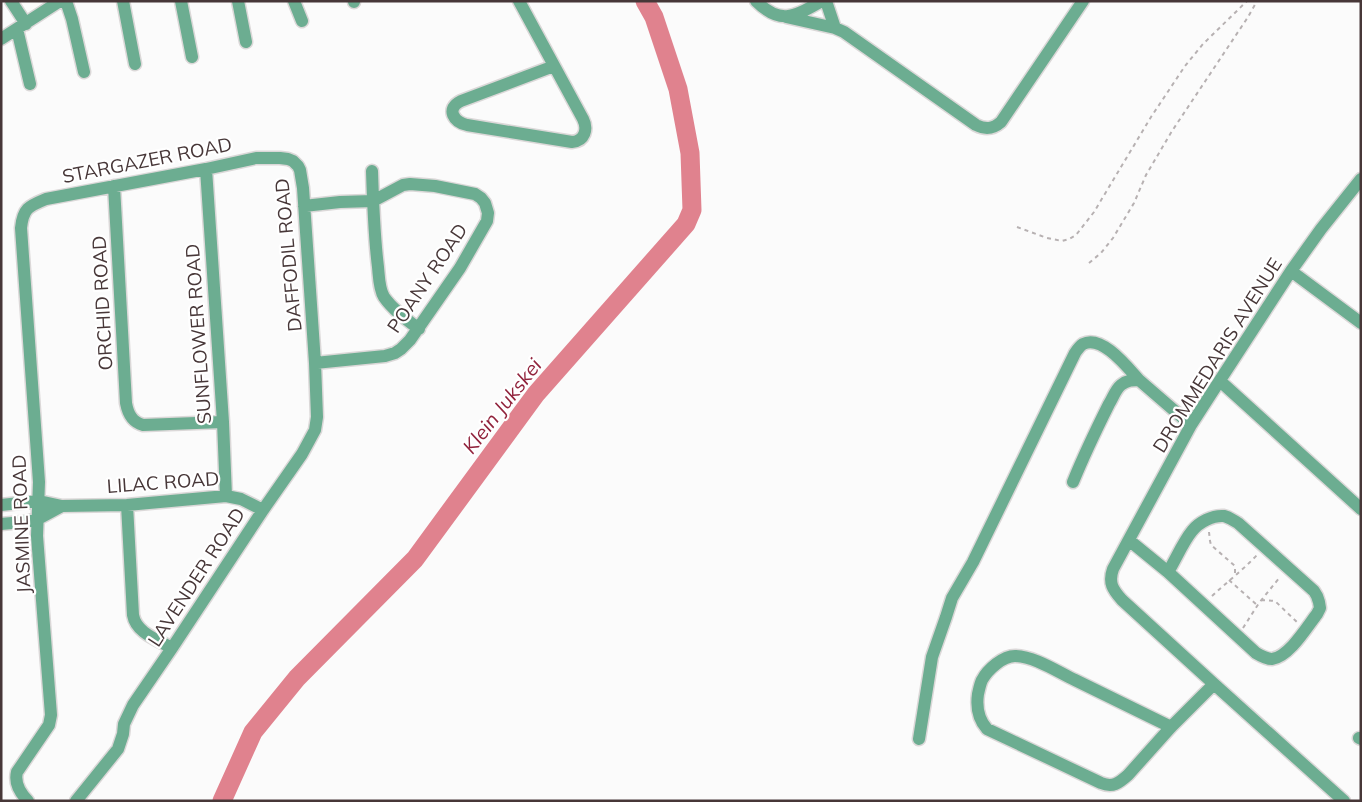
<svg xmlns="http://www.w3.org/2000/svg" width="1362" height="802" font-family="Mulish,sans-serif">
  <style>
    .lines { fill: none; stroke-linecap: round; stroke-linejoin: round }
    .river { stroke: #e0828e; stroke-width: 19 }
    .minor-casing { stroke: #dbd8d8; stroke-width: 15 }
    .path { stroke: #b7b1b2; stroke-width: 2; stroke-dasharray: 4 4; stroke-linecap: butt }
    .minor { stroke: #6cad91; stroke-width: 12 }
    .labels { text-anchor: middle; stroke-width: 4.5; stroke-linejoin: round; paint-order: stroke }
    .street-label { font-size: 19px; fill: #473738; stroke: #fff }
    .water-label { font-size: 20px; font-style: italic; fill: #91233c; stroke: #fff }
  </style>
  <rect width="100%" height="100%" fill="#fbfbfb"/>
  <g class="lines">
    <path class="river" d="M222,801L253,732L297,678L415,559L536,394L686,224L692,210L690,153L678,89L654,17L645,1"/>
    <g class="minor-casing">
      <path id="minor" d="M11,1L26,24
        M66,1L72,19L84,72
        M123,1L135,64
        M181,1L192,57
        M238,1L246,42
        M294,1L302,21
        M354,1V2
        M519,1L583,119C588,129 585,141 572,142L467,125C454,122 445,109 461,101L554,66
        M756,1C781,26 795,16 822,1
        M826,1L835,28
        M786,17L835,28L844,32L976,125C986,130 993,129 1001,122L1083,1
        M17,29L30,84
        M1,39L60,1
        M206,169L223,422L226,496
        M372,171C373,203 374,235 378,267C379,277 379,289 384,297C393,310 407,320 419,329
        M114,186L126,403C128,414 132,422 143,425L223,422
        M304,206L340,202L373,201L403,185L410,184L435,186L475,194L481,198L485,203L488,213L487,221L460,268L410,340L401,349L395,353L385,356L315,363
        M1291,271L1361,323
        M1220,381L1361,509
        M1073,482C1084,455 1096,430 1109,404C1113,398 1115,390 1121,385C1127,380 1133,380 1139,380L1191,425
        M1,505L39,501L62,506L127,505L226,496L241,499L263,510
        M127,505L133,615C136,633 158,640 172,648
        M1,524L23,522L38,519L62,506
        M1130,541L1168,572L1256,653C1261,656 1266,659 1272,659C1289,657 1307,627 1317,614L1320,608L1319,602L1317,596L1314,591L1238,523C1234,521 1229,517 1224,516C1213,515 1199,522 1192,531C1183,542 1176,559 1168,572
        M1171,727C1139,711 1107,696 1075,680C1058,672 1034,656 1015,656C1003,656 988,669 982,680C980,684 979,690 978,694C976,708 978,719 987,729L1101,783C1113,788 1119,783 1128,775L1171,727L1214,684
        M1359,738L1361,739
        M919,739L932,657L946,617L952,598L973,562L1075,353C1077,350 1080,346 1083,344C1102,334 1128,368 1139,380
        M28,801C20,793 14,784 17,772L49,725L51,715L37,536L39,482L21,228C23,208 29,206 46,199L206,169L256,158H280L288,159L293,161L298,166L300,170L303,188L315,363L317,417L315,430L302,454L263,510L172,648L133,705L124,724L123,734L118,749L76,801
        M1344,801L1214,684L1122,600C1113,590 1108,583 1113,569L1191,425L1211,394L1291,271L1321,229L1361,179"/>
    </g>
    <path class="path" d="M1017,227L1047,238L1062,241L1069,239L1076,235L1094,212L1151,117L1185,66L1203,44L1247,1
      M1089,263L1101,253L1113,238L1134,203L1146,175L1172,131L1248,17L1257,1
      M1209,532L1210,541L1211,545L1235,566V576
      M1229,580L1257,605
      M1212,596C1227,582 1243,570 1257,555
      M1261,600L1275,601L1298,623
      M1243,628L1259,603L1280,577"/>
    <use href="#minor" class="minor"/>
  </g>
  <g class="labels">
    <g class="street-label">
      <text transform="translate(147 160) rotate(-11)" y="7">STARGAZER ROAD</text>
      <text transform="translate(288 255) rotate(-95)" y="7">DAFFODIL ROAD</text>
      <text transform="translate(427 278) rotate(-56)" y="7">POANY ROAD</text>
      <text transform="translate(102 303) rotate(-93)" y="7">ORCHID ROAD</text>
      <text transform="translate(198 334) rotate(-94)" y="7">SUNFLOWER ROAD</text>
      <text transform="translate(1217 355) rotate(-58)" y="7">DROMMEDARIS AVENUE</text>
      <text transform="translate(163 482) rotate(-4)" y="7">LILAC ROAD</text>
      <text transform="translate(21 524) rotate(-92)" y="7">JASMINE ROAD</text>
      <text transform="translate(196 577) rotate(-57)" y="7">LAVENDER ROAD</text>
    </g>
    <g class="water-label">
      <text transform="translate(502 406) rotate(-52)" y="7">Klein Jukskei</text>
    </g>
  </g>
  <rect width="1362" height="802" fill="none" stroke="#473738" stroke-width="5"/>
</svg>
